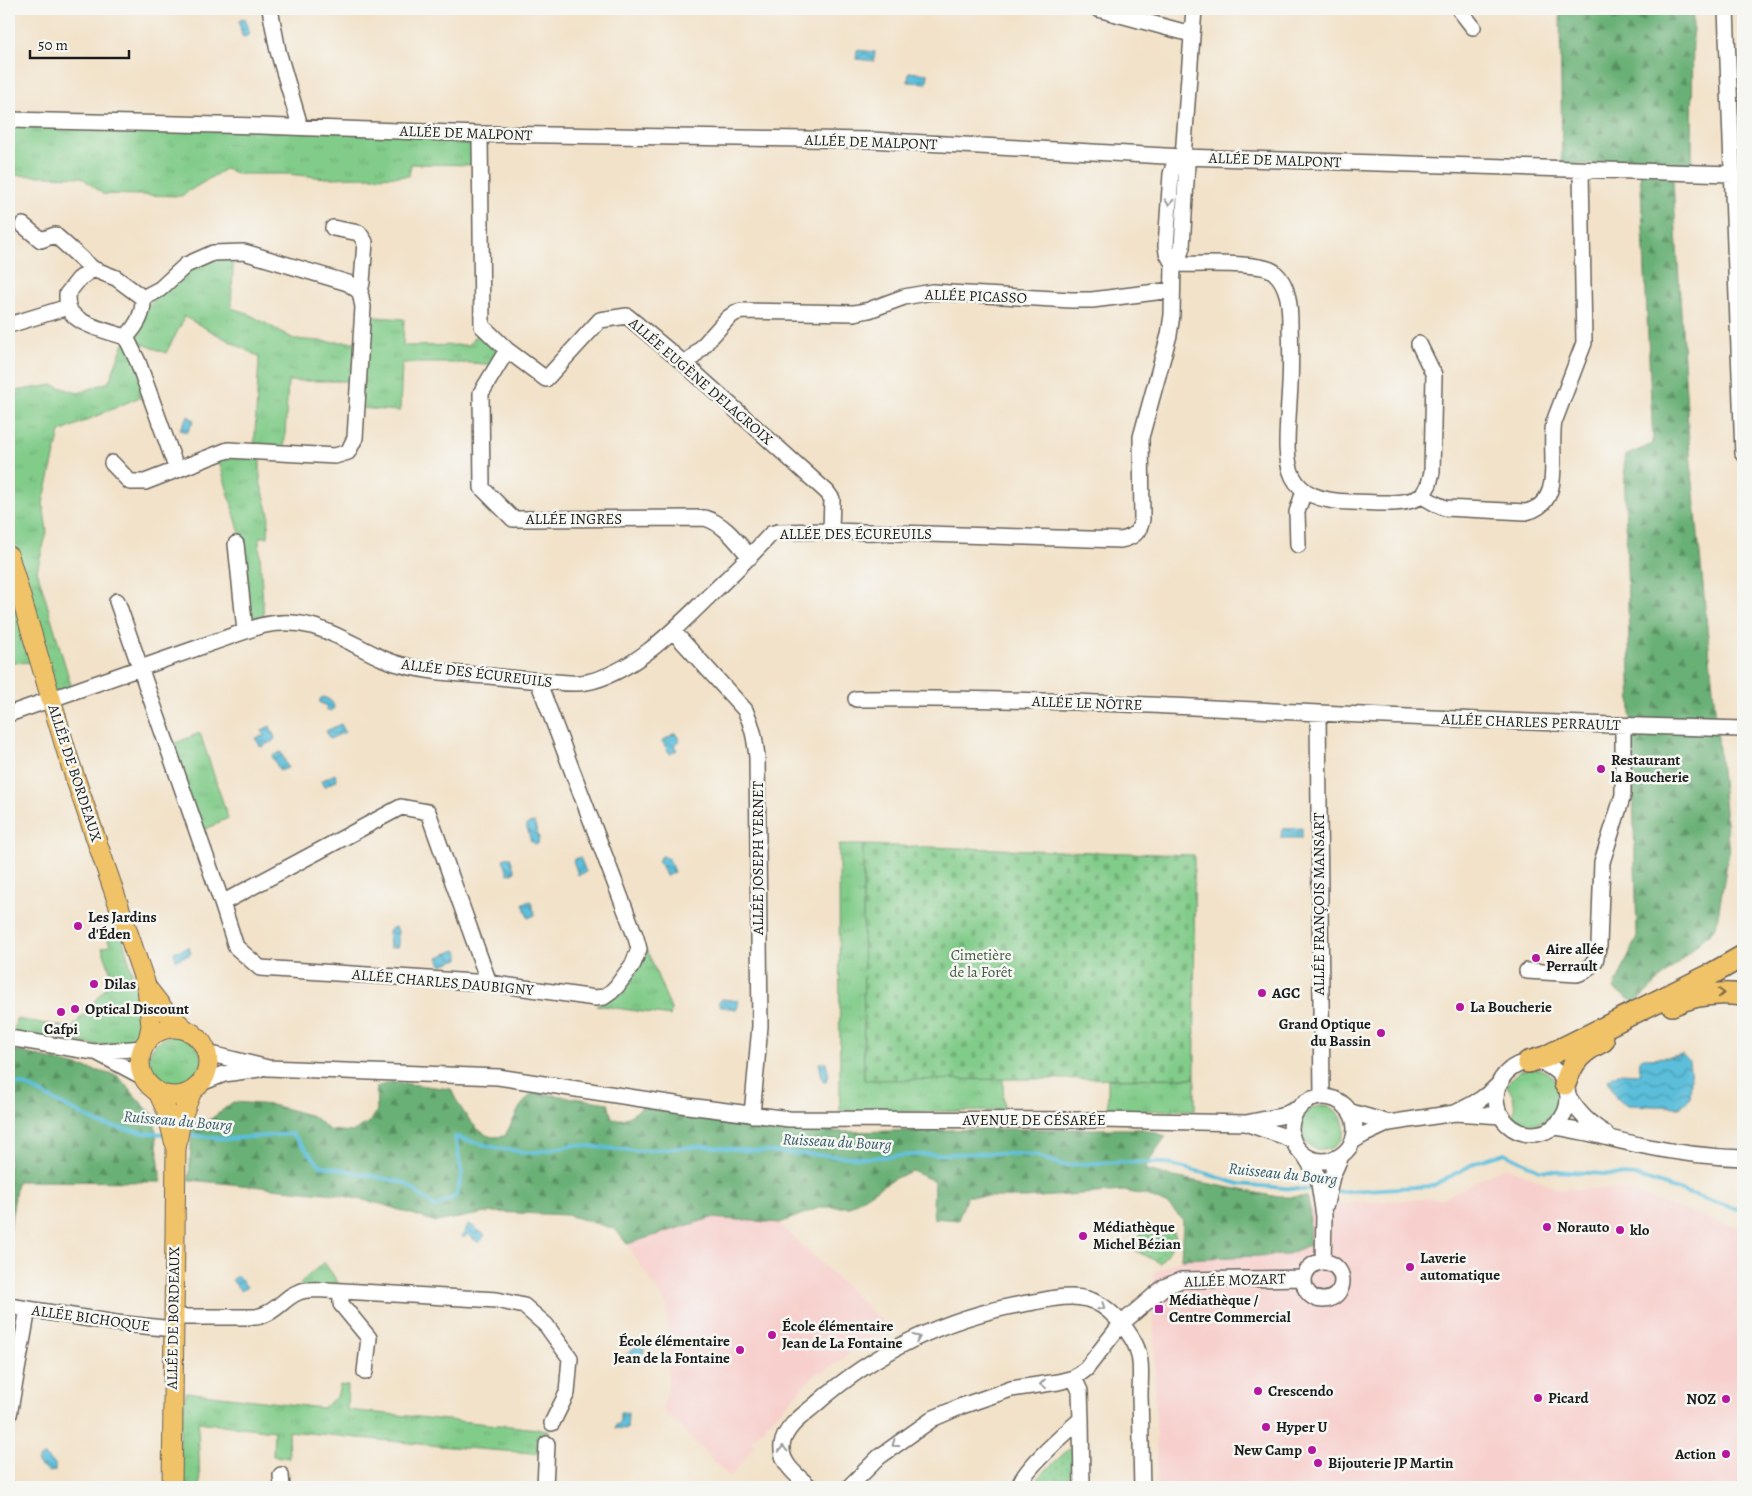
<svg xmlns="http://www.w3.org/2000/svg" width="1752" height="1496" font-family="Alegreya,serif">
  <style>
    .built { fill: #f7d0cd }
    .grass { fill: url(#grass-tufts); stroke: #4f7453 }
    .forest { fill: url(#forest-firs); stroke: #426649 }
    .cemetery { fill: url(#cemetery-stones); stroke: #4f7453 }
    .park { fill: url(#park-dots); stroke: #4f7453 }
    .water { fill: url(#water-waves); stroke: #3c6d7b }
    .lines { fill: none; stroke-linecap: round; stroke-linejoin: round }
    .stream { stroke: #5bbeda; stroke-width: 4 }
    .minor-casing { stroke: #676159; stroke-width: 18 }
    .major-casing { stroke: #676159; stroke-width: 21 }
    .highway-casing { stroke: #676159; stroke-width: 24 }
    .minor { stroke: #fff; stroke-width: 15 }
    .major { stroke: #f1c369; stroke-width: 19 }
    .highway { stroke: #f1c369; stroke-width: 21 }
    .oneway { stroke: #999 }
    .oneway2 { stroke: #867042 }
    .poi-dot { fill: #b5179e; stroke: #f6f6f2; stroke-width: 2 }
    .labels { text-anchor: middle; stroke-width: 5; stroke-linejoin: round; paint-order: stroke }
    .street-label { font-size: 15px; fill: #1c1c1c; stroke: #f6f6f2 }
    .poi-label { font-size: 15px; font-weight: bold; fill: #1c1c1c; stroke: #f6f6f2; text-anchor: start }
    .park-label { font-size: 15px; fill: #405a42; stroke: #f6f6f2 }
    .water-label { font-size: 16px; font-style: italic; fill: #355d68; stroke: #f6f6f2 }
  </style>
  <defs>
    <pattern id="grass-tufts" width="24" height="20" patternUnits="userSpaceOnUse" patternTransform="scale(1.25)"><rect width="24" height="20" fill="#82cc8a"/><path d="M3 7l-1-3M5 7V3M7 7l1-3M15 17l-1-3M17 17v-4M19 17l1-3" fill="none" stroke="#70af76"/></pattern>
    <pattern id="forest-firs" width="22" height="20" patternUnits="userSpaceOnUse" patternTransform="scale(1.25)"><rect width="22" height="20" fill="#69b076"/><path d="M5 1l3.5 6h-7zM16 11l3.5 6h-7z" fill="#568e60"/></pattern>
    <pattern id="cemetery-stones" width="16" height="16" patternUnits="userSpaceOnUse" patternTransform="scale(1.25)"><rect width="16" height="16" fill="#82cc8a"/><path d="M2 7V4a2 2 0 0 1 4 0v3zM10 15v-3a2 2 0 0 1 4 0v3z" fill="#70af76"/></pattern>
    <pattern id="park-dots" width="8" height="8" patternUnits="userSpaceOnUse" patternTransform="scale(1.25)"><rect width="8" height="8" fill="#82cc8a"/><path d="M2 2h.1M6 6h.1" fill="none" stroke="#70af76" stroke-width="1.8" stroke-linecap="round"/></pattern>
    <pattern id="water-waves" width="16" height="10" patternUnits="userSpaceOnUse" patternTransform="scale(1.25)"><rect width="16" height="10" fill="#5bbeda"/><path d="M0 5q4-4 8 0t8 0" fill="none" stroke="#4a9ab0"/></pattern>
  </defs>
  <rect width="100%" height="100%" fill="#f6f6f2"/>
  <filter id="ink" filterUnits="userSpaceOnUse"><feTurbulence type="fractalNoise" baseFrequency=".02" numOctaves="2"/><feDisplacementMap in="SourceGraphic" scale="10" xChannelSelector="R" yChannelSelector="G"/><feConvolveMatrix kernelMatrix="1 2 1 2 8 2 1 2 1" color-interpolation-filters="sRGB"/></filter>
  <filter id="wash" filterUnits="userSpaceOnUse"><feTurbulence type="fractalNoise" baseFrequency=".0096" numOctaves="4" result="noise"/><feDisplacementMap in="SourceGraphic" scale="20" xChannelSelector="R" yChannelSelector="G"/><feGaussianBlur stdDeviation="1.12" result="paint"/><feColorMatrix in="noise" values="0 0 0 0 0 0 0 0 0 0 0 0 0 0 0 0 0 1.4 0 .05"/><feComposite in="paint" operator="in"/></filter>
  <g filter="url(#wash)">
    <rect width="100%" height="100%" fill="#f2e2c9"/>
    <path class="built" d="M1505,1167L1561,1189H1621L1743,1230V1487H1157L1153,1273L1181,1259L1286,1255L1309,1245L1310,1209L1337,1204L1443,1198Z
      M758,1203L890,1329L865,1341L822,1374L819,1370L751,1441L755,1445L730,1477L662,1409L668,1387L667,1306L627,1244Z"/>
    <path class="grass" d="M9,120L480,134V165L411,164L409,176L327,178L287,174H239L225,169L181,196L103,194L81,177L9,175Z
      M234,252L231,308L245,312L294,339L332,342H361L363,316L404,319L403,346L469,345L482,326L507,350L498,365L472,363H402L400,411L357,408L358,381H288L284,453L260,452V481L269,514L268,537H259L264,621L249,625L241,537L221,468L215,456L254,452L259,357L183,316V321L166,353L127,338L149,393L60,432L43,503L47,532L37,570L73,692L51,700L40,662L9,663V339L15,391L53,385L78,393L109,382L126,337L144,309L186,265Z
      M200,733L228,818L198,833L168,746Z
      M839,845H863L864,1079H1003L1004,1111L840,1112Z
      M119,926L144,1015V1034L134,1043L96,1045L14,1033L16,1019L72,1028L113,979L102,948L110,945L105,932Z
      M647,950L671,1009L670,1016L596,1005C629,989 632,983 647,950Z
      M148 1063a27 27 0 1 1 54 0a27 27 0 1 1-54 0Z
      M1539,1069C1542,1070 1547,1072 1550,1074C1553,1076 1555,1081 1556,1084C1571,1111 1535,1138 1513,1116C1516,1103 1514,1096 1507,1086L1510,1080L1521,1070Z
      M1195,1078V1110L1108,1111V1079Z
      M1300 1128a22 22 0 1 1 44 0a22 22 0 1 1-44 0Z
      M324,1262L344,1291L303,1290L300,1283Z
      M340,1385L348,1386L347,1410L549,1430L546,1454L450,1447L288,1431L289,1458L273,1456L274,1431L198,1422L200,1487H180V1430L186,1392L322,1408L337,1397Z"/>
    <path class="forest" d="M1560,9H1693L1692,164L1672,165L1689,442L1729,852L1716,927L1635,1003L1614,989L1637,936L1624,456L1653,444L1640,165L1562,164Z
      M9,1049L118,1076L143,1105L154,1115L161,1182L17,1181L9,1237Z
      M391,1082L451,1089C457,1104 476,1135 493,1137C497,1137 501,1136 505,1136L520,1107L533,1092L608,1103L612,1119C624,1121 633,1115 642,1107L749,1124L844,1132L993,1129H1142L1166,1136L1153,1155L1145,1169L1169,1176L1278,1197H1307L1310,1209L1309,1245L1286,1255L1181,1259L1183,1220L1168,1205L1146,1195L1123,1191L1025,1198L967,1196L958,1220L934,1218L933,1210L934,1181L912,1171L891,1180L849,1207H821L780,1223L711,1218L627,1244L615,1229L567,1215L492,1212L436,1222L381,1204L335,1194L189,1180L192,1125L211,1119L233,1102L272,1105L313,1116L329,1130L352,1132L371,1121L377,1110L376,1087Z"/>
    <path class="cemetery" d="M863,845L1194,855L1195,1078L864,1080Z"/>
    <path class="park" d="M1171,1226L1177,1239L1160,1263L1134,1250L1142,1231L1161,1238Z
      M1075,1446L1076,1487H1034L1032,1483L1070,1448Z"/>
    <path class="water" d="M245,19L250,34L245,37L242,36L239,22L240,20Z
      M857,50L875,52L874,61L856,59Z
      M909,72L928,74L927,83L908,82Z
      M188,416L194,420L187,433L180,429Z
      M323,697C329,699 334,702 334,708L332,711L327,710L325,705L320,703V699Z
      M341,724L345,732L330,739L326,731Z
      M270,726L275,738L273,741L261,747L255,738L264,736L262,730Z
      M675,733L680,741L674,745L677,750L670,754L662,741Z
      M281,752L288,768L280,771L272,756Z
      M335,774L337,780L324,787L321,781Z
      M534,822L539,838L538,843L535,844L531,841L526,825Z
      M1302,828V838H1281L1282,829Z
      M663,856L669,859L674,872L666,876L662,866L658,862L660,857Z
      M510,857L515,872L508,874L503,859Z
      M580,857L586,872L578,875L573,860Z
      M531,901L535,915L528,918L523,903Z
      M395,927L398,930V947L390,948L389,931L392,928Z
      M189,947L191,954L176,960L174,952Z
      M456,950L459,954V959L441,965L438,957Z
      M722,999L739,1001L737,1009L721,1007L718,1003Z
      M1682,1054L1689,1061L1691,1079L1690,1099L1680,1107L1628,1105L1616,1098L1608,1080L1618,1073L1639,1074L1640,1058L1670,1057Z
      M826,1062L829,1077H827L826,1082H823L819,1063Z
      M469,1224L485,1235L479,1243L467,1234L464,1238L462,1236Z
      M237,1275L247,1287L241,1291L232,1280Z
      M639,1344L645,1351L630,1363L629,1362L627,1363L625,1356Z
      M620,1413H628L627,1429L615,1428L616,1425L620,1423Z
      M45,1456L55,1464V1471L49,1472L40,1466L37,1461L41,1457Z"/>
    <g class="lines">
      <path class="stream" d="M9,1083L25,1085L100,1124L144,1133L167,1134
        M184,1134L226,1139L292,1134L320,1165L405,1183L435,1207L456,1196L462,1174L455,1137L497,1148L531,1153L575,1145L639,1151L704,1146L744,1150L866,1158L911,1155L992,1153L1035,1155L1063,1165L1120,1162L1164,1163L1204,1173L1239,1184L1316,1191
        M1333,1192L1432,1186L1479,1161L1505,1153L1539,1170L1635,1176L1743,1211"/>
    </g>
  </g>
  <g filter="url(#ink)">
    <g class="lines">
      <g class="minor-casing">
        <path id="minor" d="M270,9L278,51L298,119V127
          M1098,9L1191,34
          M1459,9L1473,27
          M1726,9L1743,454
          M9,120L260,126L480,134L870,140L1183,157L1732,174
          M480,134L482,326L507,350L546,379L600,320L627,316L686,365L827,492L832,499L831,531
          M1183,157L1194,9
          M23,225L41,240L55,235L93,269
          M333,228L359,233L365,242L362,282L360,292
          M1173,264C1193,265 1262,261 1274,272C1289,285 1290,307 1290,325C1291,350 1291,376 1289,401C1286,458 1277,501 1351,502C1374,502 1402,507 1422,496L1436,504L1445,508L1526,512C1566,503 1548,453 1554,422L1584,343L1581,170
          M1173,264L1179,257L1182,247L1187,165L1183,157
          M93,269L116,278L143,298C144,314 137,326 126,337C110,332 72,324 68,306C67,302 67,297 67,294L79,279Z
          M9,325L68,307
          M126,337L138,362L177,470
          M1419,344L1434,375L1432,472L1429,484L1422,496
          M507,350L481,393L482,488L513,519L705,518C725,524 737,542 750,557
          M686,365L728,318L735,313L742,311L854,313L869,310L904,297L932,292L1071,300H1092L1172,290
          M112,463L130,482H145L228,450L335,456L348,452L355,438L363,307L360,292L348,283L244,252L213,253L186,265L160,289L143,298
          M236,544L245,631
          M1298,545L1297,512L1304,491
          M117,601L222,903L236,947L260,968L489,983L595,998L604,997L611,992L617,986L633,964L639,949L636,938L538,681
          M673,631L745,710C753,726 755,740 757,757L760,1026L752,1115
          M856,699C1003,697 1151,705 1297,712C1446,719 1595,725 1743,729
          M1318,713L1322,1096
          M9,714L260,626C311,613 341,640 384,659C412,671 458,674 489,676C508,678 526,680 545,681C559,682 573,685 587,682C633,673 676,628 709,596C730,576 751,556 771,534L778,532L831,531L1120,540C1133,538 1140,532 1142,519L1141,437L1169,335L1172,315L1173,264L1167,253L1166,246L1171,174L1174,165L1183,157
          M222,903L401,807L428,812L489,983
          M1527,971L1577,974L1585,971L1595,961L1599,945L1602,862L1623,795V726
          M9,1038L94,1052L143,1048
          M96,1052L143,1077
          M207,1053L268,1068L498,1077L688,1106L789,1119L1102,1120L1246,1123L1281,1116L1297,1109
          M1496 1098a36 36 0 1 1 72 0a36 36 0 1 1-72 0Z
          M201,1083L224,1074L259,1069
          M1568,1096C1578,1112 1588,1123 1605,1133
          M1291 1129a32 32 0 1 1 64 0a32 32 0 1 1-64 0Z
          M1351,1112L1389,1123
          M1457,1112C1475,1103 1487,1097 1501,1082
          M1248,1124L1283,1136L1293,1141
          M1553,1127C1584,1130 1613,1140 1644,1146C1677,1153 1710,1157 1743,1158
          M1353,1141L1363,1135L1389,1123L1455,1113L1502,1116
          M1305,1156L1318,1177L1324,1216L1323,1261
          M1326,1204L1332,1176L1341,1156
          M1304 1281a19 19 0 1 1 38 0a19 19 0 1 1-38 0Z
          M341,1291V1304L369,1338L365,1372
          M9,1306L116,1323L173,1329
          M173,1317H256C278,1313 285,1295 302,1291C309,1289 318,1290 326,1290L497,1300L524,1306L546,1325L570,1358L567,1393L552,1423
          M1074,1378L1080,1391L1081,1419
          M9,1415L28,1309
          M281,1475L282,1487
          M545,1487L547,1444
          M810,1487C798,1476 780,1464 782,1445C785,1427 802,1416 815,1405C877,1350 952,1315 1034,1302C1050,1299 1071,1294 1087,1299C1107,1304 1126,1326 1135,1344C1143,1359 1140,1380 1140,1396C1141,1427 1141,1457 1142,1487
          M849,1487L879,1457L934,1418L962,1406L1011,1389L1058,1382L1074,1378L1086,1369L1121,1324L1164,1287L1181,1280L1304,1278
          M1019,1487C1022,1470 1067,1432 1081,1419L1082,1487"/>
      </g>
      <g class="major-casing">
        <path id="major" d="M9,556L69,760L147,988L151,1026L148,1040
          M148,989L165,1011L185,1029
          M140 1062a34 34 0 1 1 68 0a34 34 0 1 1-68 0Z
          M158,1092L167,1112L174,1141
          M172,1487L176,1149L181,1119L192,1091"/>
      </g>
      <g class="highway-casing">
        <path id="highway" d="M1672,1005C1694,994 1719,992 1743,995
          M1528,1062L1545,1057L1708,976L1743,956
          M1565,1084C1573,1060 1581,1052 1603,1041"/>
      </g>
      <use href="#minor" class="minor"/>
      <use href="#major" class="major"/>
      <use href="#highway" class="highway"/>
    </g>
    <defs><path id="oneway-chevron" d="M-2-3.5L2.5 0L-2 3.5" fill="none" stroke-width="1.6" stroke-linecap="round" stroke-linejoin="round" transform="scale(1.25)"/></defs>
    <g class="oneway">
      <use href="#oneway-chevron" transform="translate(1169 202) rotate(93)"/>
      <use href="#oneway-chevron" transform="translate(1102 1307) rotate(35)"/>
      <use href="#oneway-chevron" transform="translate(917 1338) rotate(-23)"/>
      <use href="#oneway-chevron" transform="translate(1043 1384) rotate(173)"/>
      <use href="#oneway-chevron" transform="translate(895 1444) rotate(144)"/>
      <use href="#oneway-chevron" transform="translate(783 1449) rotate(-92)"/>
    </g>
    <use class="oneway2" href="#oneway-chevron" transform="translate(1721 993) rotate(-2)"/>
  </g>
  <g class="poi-dot">
    <circle cx="1601" cy="769" r="5"/>
    <circle cx="78" cy="926" r="5"/>
    <circle cx="1536" cy="958" r="5"/>
    <circle cx="94" cy="984" r="5"/>
    <circle cx="1262" cy="993" r="5"/>
    <circle cx="1460" cy="1007" r="5"/>
    <circle cx="75" cy="1009" r="5"/>
    <circle cx="61" cy="1012" r="5"/>
    <circle cx="1381" cy="1033" r="5"/>
    <circle cx="1547" cy="1227" r="5"/>
    <circle cx="1620" cy="1230" r="5"/>
    <circle cx="1083" cy="1236" r="5"/>
    <circle cx="1410" cy="1267" r="5"/>
    <rect x="1154" y="1304" width="10" height="10" rx="2.5"/>
    <circle cx="772" cy="1335" r="5"/>
    <circle cx="740" cy="1350" r="5"/>
    <circle cx="1258" cy="1391" r="5"/>
    <circle cx="1538" cy="1398" r="5"/>
    <circle cx="1726" cy="1399" r="5"/>
    <circle cx="1266" cy="1427" r="5"/>
    <circle cx="1312" cy="1450" r="5"/>
    <circle cx="1726" cy="1454" r="5"/>
    <circle cx="1318" cy="1463" r="5"/>
  </g>
  <g class="labels">
    <g class="street-label">
      <text transform="translate(466 133) rotate(2)" y="5">ALLÉE DE MALPONT</text>
      <text transform="translate(871 142) rotate(2)" y="5">ALLÉE DE MALPONT</text>
      <text transform="translate(1275 160) rotate(2)" y="5">ALLÉE DE MALPONT</text>
      <text transform="translate(976 296) rotate(2)" y="5">ALLÉE PICASSO</text>
      <text transform="translate(701 381) rotate(41)" y="5">ALLÉE EUGÈNE DELACROIX</text>
      <text x="574" y="524">ALLÉE INGRES</text>
      <text x="856" y="539">ALLÉE DES ÉCUREUILS</text>
      <text transform="translate(477 673) rotate(7)" y="5">ALLÉE DES ÉCUREUILS</text>
      <text transform="translate(1087 703) rotate(2)" y="5">ALLÉE LE NÔTRE</text>
      <text transform="translate(1531 722) rotate(2)" y="5">ALLÉE CHARLES PERRAULT</text>
      <text transform="translate(75 773) rotate(72)" y="5">ALLÉE DE BORDEAUX</text>
      <text transform="translate(758 858) rotate(-90)" y="5">ALLÉE JOSEPH VERNET</text>
      <text transform="translate(1319 904) rotate(-90)" y="5">ALLÉE FRANÇOIS MANSART</text>
      <text transform="translate(443 982) rotate(5)" y="5">ALLÉE CHARLES DAUBIGNY</text>
      <text x="1034" y="1125">AVENUE DE CÉSARÉE</text>
      <text transform="translate(1235 1280) rotate(-2)" y="5">ALLÉE MOZART</text>
      <text transform="translate(91 1318) rotate(8)" y="5">ALLÉE BICHOQUE</text>
      <text transform="translate(173 1318) rotate(-89)" y="5">ALLÉE DE BORDEAUX</text>
    </g>
    <g class="poi-label">
      <text x="1611" y="765">Restaurant<tspan x="1611" dy="17">la Boucherie</tspan></text>
      <text x="88" y="922">Les Jardins<tspan x="88" dy="17">d'Éden</tspan></text>
      <text x="1546" y="954">Aire allée<tspan x="1546" dy="17">Perrault</tspan></text>
      <text x="104" y="989">Dilas</text>
      <text x="1272" y="998">AGC</text>
      <text x="1470" y="1012">La Boucherie</text>
      <text x="85" y="1014">Optical Discount</text>
      <text x="1371" y="1029" text-anchor="end">Grand Optique<tspan x="1371" dy="17">du Bassin</tspan></text>
      <text x="61" y="1034" text-anchor="middle">Cafpi</text>
      <text x="1093" y="1232">Médiathèque<tspan x="1093" dy="17">Michel Bézian</tspan></text>
      <text x="1557" y="1232">Norauto</text>
      <text x="1630" y="1235">klo</text>
      <text x="1420" y="1263">Laverie<tspan x="1420" dy="17">automatique</tspan></text>
      <text x="1169" y="1305">Médiathèque /<tspan x="1169" dy="17">Centre Commercial</tspan></text>
      <text x="782" y="1331">École élémentaire<tspan x="782" dy="17">Jean de La Fontaine</tspan></text>
      <text x="730" y="1346" text-anchor="end">École élémentaire<tspan x="730" dy="17">Jean de la Fontaine</tspan></text>
      <text x="1268" y="1396">Crescendo</text>
      <text x="1548" y="1403">Picard</text>
      <text x="1716" y="1404" text-anchor="end">NOZ</text>
      <text x="1276" y="1432">Hyper U</text>
      <text x="1302" y="1455" text-anchor="end">New Camp</text>
      <text x="1716" y="1459" text-anchor="end">Action</text>
      <text x="1328" y="1468">Bijouterie JP Martin</text>
    </g>
    <g class="park-label">
      <text x="981" y="960">Cimetière<tspan x="981" dy="17">de la Forêt</tspan></text>
    </g>
    <g class="water-label">
      <text transform="translate(178 1120) rotate(5)" y="6">Ruisseau du Bourg</text>
      <text transform="translate(837 1141) rotate(3)" y="6">Ruisseau du Bourg</text>
      <text transform="translate(1283 1173) rotate(6)" y="6">Ruisseau du Bourg</text>
    </g>
  </g>
  <rect width="1752" height="1496" fill="none" stroke="#f6f6f2" stroke-width="30"/>
  <path d="M30 50v8h99v-8" fill="none" stroke="#1c1c1c" stroke-width="2.5"/>
  <text x="38" y="50" font-size="15" fill="#1c1c1c" stroke="#f6f6f2" stroke-width="4" paint-order="stroke">50 m</text>
</svg>
